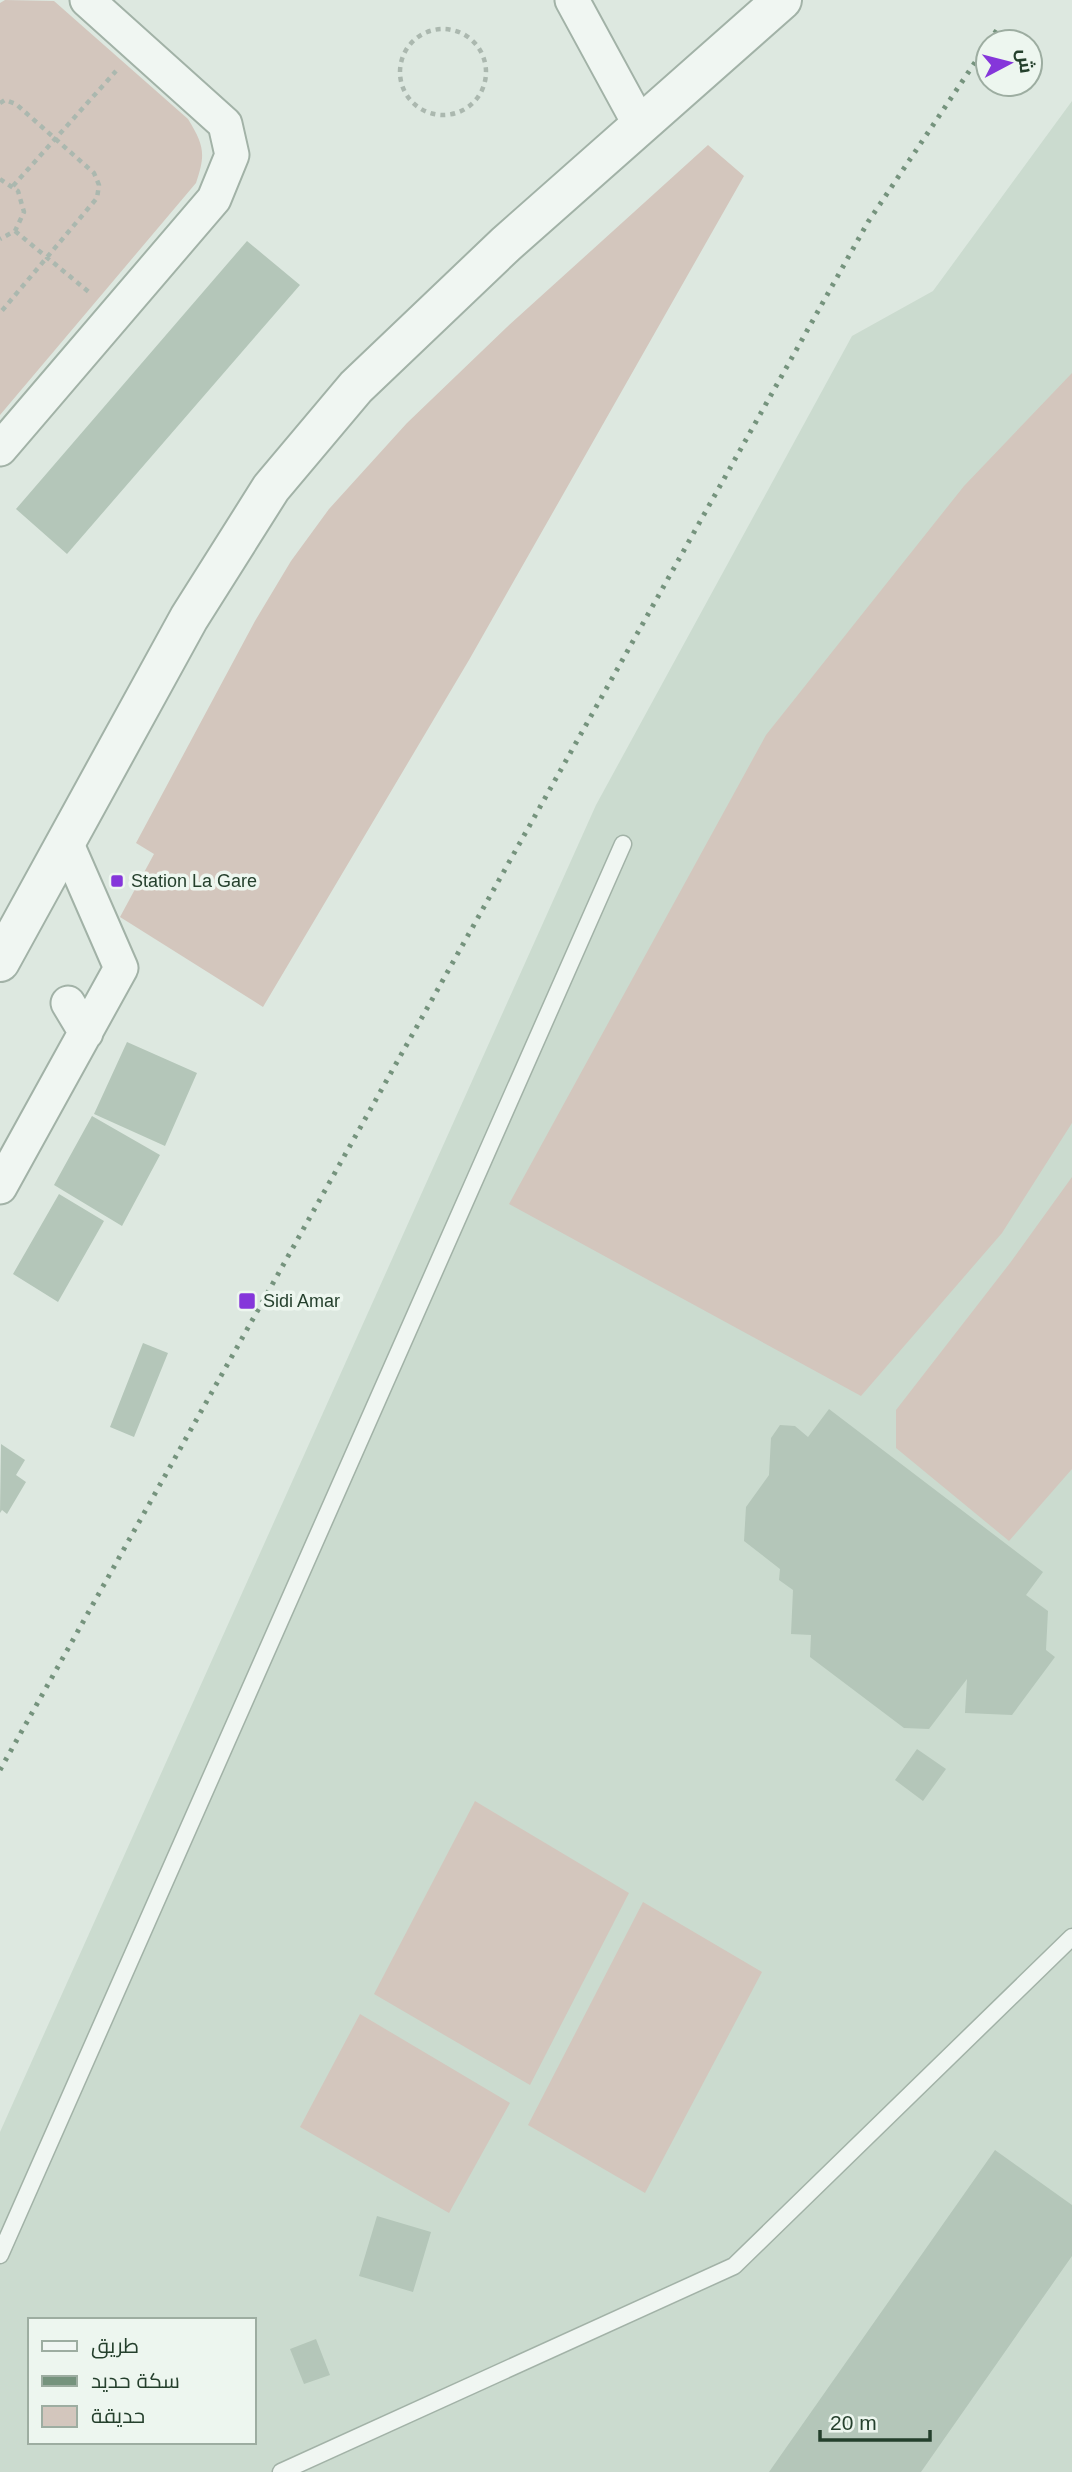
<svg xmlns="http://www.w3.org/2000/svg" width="1072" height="2472" font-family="Arial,Cairo,sans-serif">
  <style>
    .built { fill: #cbdbcf; fill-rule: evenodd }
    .green { fill: #d3c6bd }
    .building { fill: #b4c6b9 }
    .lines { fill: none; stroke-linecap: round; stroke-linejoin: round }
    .service-casing { stroke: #a2b2a7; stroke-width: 19 }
    .minor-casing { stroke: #a2b2a7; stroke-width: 37 }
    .tertiary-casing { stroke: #a2b2a7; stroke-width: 42 }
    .path { stroke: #abb8af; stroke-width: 4.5; stroke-dasharray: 5 5; stroke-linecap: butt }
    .service { stroke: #f0f6f2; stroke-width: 16 }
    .minor { stroke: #f0f6f2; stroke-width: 33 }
    .tertiary { stroke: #f0f6f2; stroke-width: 38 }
    .rail { stroke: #75937d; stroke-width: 5; stroke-dasharray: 3.5 7; stroke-linecap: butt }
    .poi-dot { fill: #8536da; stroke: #edf6ef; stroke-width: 2.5 }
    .labels { text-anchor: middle; stroke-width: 7; stroke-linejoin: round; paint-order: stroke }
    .poi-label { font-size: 18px; fill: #25402d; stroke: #edf6ef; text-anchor: start }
  </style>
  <rect width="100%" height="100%" fill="#dde8e0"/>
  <path class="built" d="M1072,101V2472H0V2132L596,805L852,336L933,291ZM30,2320H254V2442H30Z"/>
  <path class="green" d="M5,0L54,1L188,119C204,145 206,154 196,183L0,415V3Z
    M708,145L744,176L469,660L263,1007L120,917L154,854L136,843L255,621L291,561L329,509L407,423L507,327Z
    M1072,373V1123L1002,1233L861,1396L509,1204L766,735L964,486Z
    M1072,1177V1469L1009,1541L896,1448V1410L1010,1263Z
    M475,1801L629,1893L530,2085L374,1994Z
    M643,1902L762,1972L645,2193L528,2125Z
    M360,2014L510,2103L449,2213L300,2127Z"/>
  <path class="building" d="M247,241L300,285L67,554L16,509Z
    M127,1042L197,1073L165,1146L94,1114Z
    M92,1116L160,1155L122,1226L54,1185Z
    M59,1194L104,1221L58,1302L13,1274Z
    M143,1343L168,1353L134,1437L110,1427Z
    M829,1409L1043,1572L1026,1595L1048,1611L1046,1650L1055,1657L1012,1715L965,1713L967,1679L929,1729L904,1728L810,1657L811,1635L791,1634L793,1590L779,1580L780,1569L744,1541L746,1507L769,1475L771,1438L780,1425L795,1426L808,1437Z
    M1,1444L25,1460L16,1475L26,1482L7,1514L2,1510L0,1513Z
    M917,1749L946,1769L923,1801L895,1780Z
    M995,2150L1072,2205V2256L921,2472H769Z
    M377,2216L431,2232L413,2292L359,2276Z
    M316,2339L330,2375L304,2384L290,2349Z"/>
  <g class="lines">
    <g class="service-casing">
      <path id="service" d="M0,2255L623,844
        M281,2472L734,2266L1072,1937"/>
    </g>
    <g class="minor-casing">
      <path id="minor" d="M572,0L640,125
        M0,449L214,199L232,155L225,124L87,0
        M68,1003L86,1033
        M0,1187L121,968L66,842"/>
    </g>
    <g class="tertiary-casing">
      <path id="tertiary" d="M0,962L189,618L271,488L356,387L506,244L782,0"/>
    </g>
    <path class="path" d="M400 72a43 43 0 1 1 86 0a43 43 0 1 1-86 0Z
      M0,103L5,100L16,104L94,173L99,185L97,198L0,313
      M0,179L18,191L24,212L15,231L0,239
      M13,186L116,71
      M15,231L90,293"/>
    <use href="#service" class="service"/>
    <use href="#minor" class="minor"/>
    <use href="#tertiary" class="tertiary"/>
    <path class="rail" d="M989,42L1000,25
      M0,1770L868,222L988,43"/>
  </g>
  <g class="poi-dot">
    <rect x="110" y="874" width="14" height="14" rx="3.5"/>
    <rect x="238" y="1292" width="18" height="18" rx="3.5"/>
  </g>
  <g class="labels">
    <g class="poi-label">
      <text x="131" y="887">Station La Gare</text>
      <text x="263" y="1307">Sidi Amar</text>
    </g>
  </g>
  <rect x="28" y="2318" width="228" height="126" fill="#edf6ef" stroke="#9dada1" stroke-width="2"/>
  <rect x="42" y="2341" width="35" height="10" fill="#f0f6f2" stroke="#9dada1" stroke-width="2"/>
  <text x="91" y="2353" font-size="21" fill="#25402d">طريق</text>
  <rect x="42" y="2376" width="35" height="10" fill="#75937d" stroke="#9dada1" stroke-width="2"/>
  <text x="91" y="2388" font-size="21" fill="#25402d">سكة حديد</text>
  <rect x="42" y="2406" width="35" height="21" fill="#d3c6bd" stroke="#9dada1" stroke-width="2"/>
  <text x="91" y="2423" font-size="21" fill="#25402d">حديقة</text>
  <g transform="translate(1009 63) rotate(83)"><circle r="33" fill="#edf6ef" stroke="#9dada1" stroke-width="2"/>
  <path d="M0-5L12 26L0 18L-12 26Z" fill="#8536da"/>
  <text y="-10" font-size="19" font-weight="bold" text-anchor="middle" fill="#25402d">ش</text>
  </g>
  <path d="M820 2430v10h110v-10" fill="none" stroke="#25402d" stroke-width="3.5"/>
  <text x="830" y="2430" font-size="21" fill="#25402d" stroke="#edf6ef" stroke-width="5" paint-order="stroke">20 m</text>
</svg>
